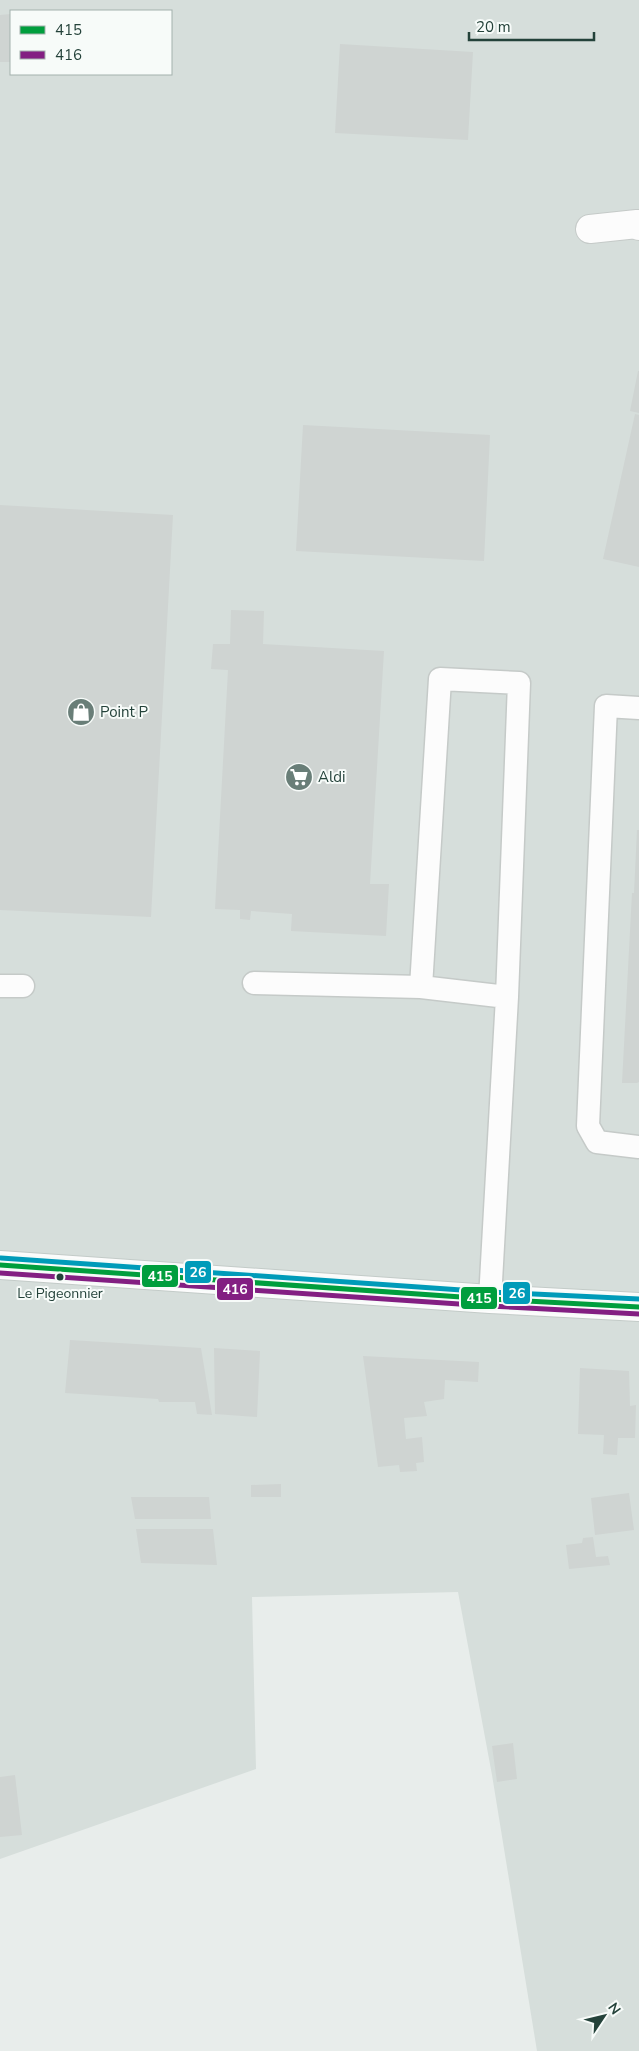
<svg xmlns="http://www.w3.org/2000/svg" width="639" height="2051" font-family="'Nunito Sans',sans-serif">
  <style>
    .built { fill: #d6dedb; fill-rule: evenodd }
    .building { fill: #cfd4d2 }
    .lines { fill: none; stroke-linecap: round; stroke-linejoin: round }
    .lane-casing { stroke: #c5cac8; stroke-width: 25 }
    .street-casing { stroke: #c5cac8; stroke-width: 30 }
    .secondary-casing { stroke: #c3cbc8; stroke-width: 30 }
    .lane { stroke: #fcfcfc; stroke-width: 22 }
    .street { stroke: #fcfcfc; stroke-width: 28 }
    .secondary { stroke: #fcfcfc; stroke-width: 28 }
    .bus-1-casing { stroke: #f7fbf9; stroke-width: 9 }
    .bus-2-casing { stroke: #f7fbf9; stroke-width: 9 }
    .bus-3-casing { stroke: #f7fbf9; stroke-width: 9 }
    .bus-1 { stroke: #009e3d; stroke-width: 5 }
    .bus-2 { stroke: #831f82; stroke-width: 5 }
    .bus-3 { stroke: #009bb9; stroke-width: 5 }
    .bus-dot { fill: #24423a; stroke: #f7fbf9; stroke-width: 2 }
    .labels { text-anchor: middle; stroke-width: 4; stroke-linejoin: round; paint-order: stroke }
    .bus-label { font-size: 14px; fill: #24423a; stroke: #f7fbf9 }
    .poi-label { font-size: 15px; fill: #24423a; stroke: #f7fbf9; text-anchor: start }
    .line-badge { stroke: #f7fbf9; stroke-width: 2 }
    .badge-label { font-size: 14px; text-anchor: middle; font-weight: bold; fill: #fff }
  </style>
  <rect width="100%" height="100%" fill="#e8edeb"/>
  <path class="built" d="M0,0H639V2051H537L492,1775L458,1592L252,1597L256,1769L0,1859ZM11,11H171V74H11Z"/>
  <path class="building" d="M11,14V62H0V15Z
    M340,44L473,52L468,140L335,133Z
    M638,371H639V413L630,411Z
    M635,414L639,415V567L603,559Z
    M303,425L490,435L484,561L296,551Z
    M0,505L173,515L151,917L0,910Z
    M231,610L264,611L263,644L384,651L370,884H389L386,936L291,931L292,914L251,911L250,920L240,919V910L215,909L228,670L211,669L213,644H230Z
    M637,830H639V1082L637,1083H622L632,893H634Z
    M70,1340L201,1348L212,1415L197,1414L195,1402H159L158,1399L65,1393Z
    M214,1348L260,1351L257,1417L215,1414Z
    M363,1356L479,1362L478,1382L445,1380L444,1399L424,1402L427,1416L404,1418L406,1439L422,1437L424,1462L416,1463L417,1471L400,1472L399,1465L378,1467Z
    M580,1368L629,1371L630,1406L636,1405L635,1438H618L617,1455L603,1454L604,1435L578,1434Z
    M281,1484V1497H251V1485Z
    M629,1493L634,1530L595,1535L591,1498Z
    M131,1497H209L211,1519H135Z
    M136,1529H213L217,1565L141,1563Z
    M593,1537L596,1557L608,1556L610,1565L569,1569L566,1545L582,1543L583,1538Z
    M513,1743L517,1779L497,1782L492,1746Z
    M15,1775L22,1835L0,1837V1777Z"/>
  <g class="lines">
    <g class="lane-casing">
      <path id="lane" d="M639,708L606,706L588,1126L597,1142L639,1147
        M254,983L421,987
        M0,986H23
        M490,1299L507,997L519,683L440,679L421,987L507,997"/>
    </g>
    <g class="street-casing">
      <path id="street" d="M590,229L637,224L639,226"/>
    </g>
    <g class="secondary-casing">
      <path id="secondary" d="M0,1265L490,1299L639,1307"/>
    </g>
    <use href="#lane" class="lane"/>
    <use href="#street" class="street"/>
    <use href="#secondary" class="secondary"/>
    <g class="bus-1-casing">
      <path id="bus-1" d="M0,1265L490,1299L639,1307"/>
    </g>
    <g class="bus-2-casing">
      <path id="bus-2" d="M0,1273L489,1306L639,1314"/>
    </g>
    <g class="bus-3-casing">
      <path id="bus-3" d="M1,1258L490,1292L639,1299"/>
    </g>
    <use href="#bus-1" class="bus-1"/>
    <use href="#bus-2" class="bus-2"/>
    <use href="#bus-3" class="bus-3"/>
  </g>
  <defs>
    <g id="shop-disc" transform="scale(1.4375)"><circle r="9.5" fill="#697e78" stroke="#f7fbf9"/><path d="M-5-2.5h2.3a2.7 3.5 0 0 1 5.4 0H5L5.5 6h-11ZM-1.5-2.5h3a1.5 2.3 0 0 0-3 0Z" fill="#fff"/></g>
    <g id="supermarket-disc" transform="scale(1.4375)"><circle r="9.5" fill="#697e78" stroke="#f7fbf9"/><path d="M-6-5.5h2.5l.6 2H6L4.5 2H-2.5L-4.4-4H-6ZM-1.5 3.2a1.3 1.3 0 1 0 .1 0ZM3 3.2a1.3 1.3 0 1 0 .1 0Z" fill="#fff"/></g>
  </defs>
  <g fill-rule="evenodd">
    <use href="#shop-disc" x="81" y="712"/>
    <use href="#supermarket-disc" x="299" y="777"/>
  </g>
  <circle class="bus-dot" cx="60" cy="1277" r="4.5"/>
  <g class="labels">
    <g class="bus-label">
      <text x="60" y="1298">Le Pigeonnier</text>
    </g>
    <g class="poi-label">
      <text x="100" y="717">Point P</text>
      <text x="318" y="782">Aldi</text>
    </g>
  </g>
  <g class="line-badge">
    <rect x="184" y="1260" width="28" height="24" rx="5" fill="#009bb9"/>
    <rect x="141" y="1264" width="38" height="24" rx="5" fill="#009e3d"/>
    <rect x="216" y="1277" width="38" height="24" rx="5" fill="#831f82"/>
    <rect x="502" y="1281" width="29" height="24" rx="5" fill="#009bb9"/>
    <rect x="460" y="1286" width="38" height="24" rx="5" fill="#009e3d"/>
  </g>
  <g class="badge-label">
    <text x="198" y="1277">26</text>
    <text x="160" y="1281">415</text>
    <text x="235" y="1294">416</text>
    <text x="517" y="1298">26</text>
    <text x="479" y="1303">415</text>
  </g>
  <rect x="10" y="10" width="162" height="65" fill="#f7fbf9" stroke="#a3b1ad"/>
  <rect x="20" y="26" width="25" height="8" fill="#009e3d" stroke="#a3b1ad"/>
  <text x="55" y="35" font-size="15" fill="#24423a">415</text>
  <rect x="20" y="51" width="25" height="8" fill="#831f82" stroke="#a3b1ad"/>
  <text x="55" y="60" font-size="15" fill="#24423a">416</text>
  <g transform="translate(604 2016) rotate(55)" stroke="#f7fbf9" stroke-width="4" paint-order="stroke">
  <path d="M0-4L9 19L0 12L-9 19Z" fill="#24423a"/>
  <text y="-8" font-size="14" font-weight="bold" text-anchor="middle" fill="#24423a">N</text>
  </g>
  <path d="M469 32v8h125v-8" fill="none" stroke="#24423a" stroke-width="2.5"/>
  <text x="476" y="32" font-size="15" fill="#24423a" stroke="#f7fbf9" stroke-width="4" paint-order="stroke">20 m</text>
</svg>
